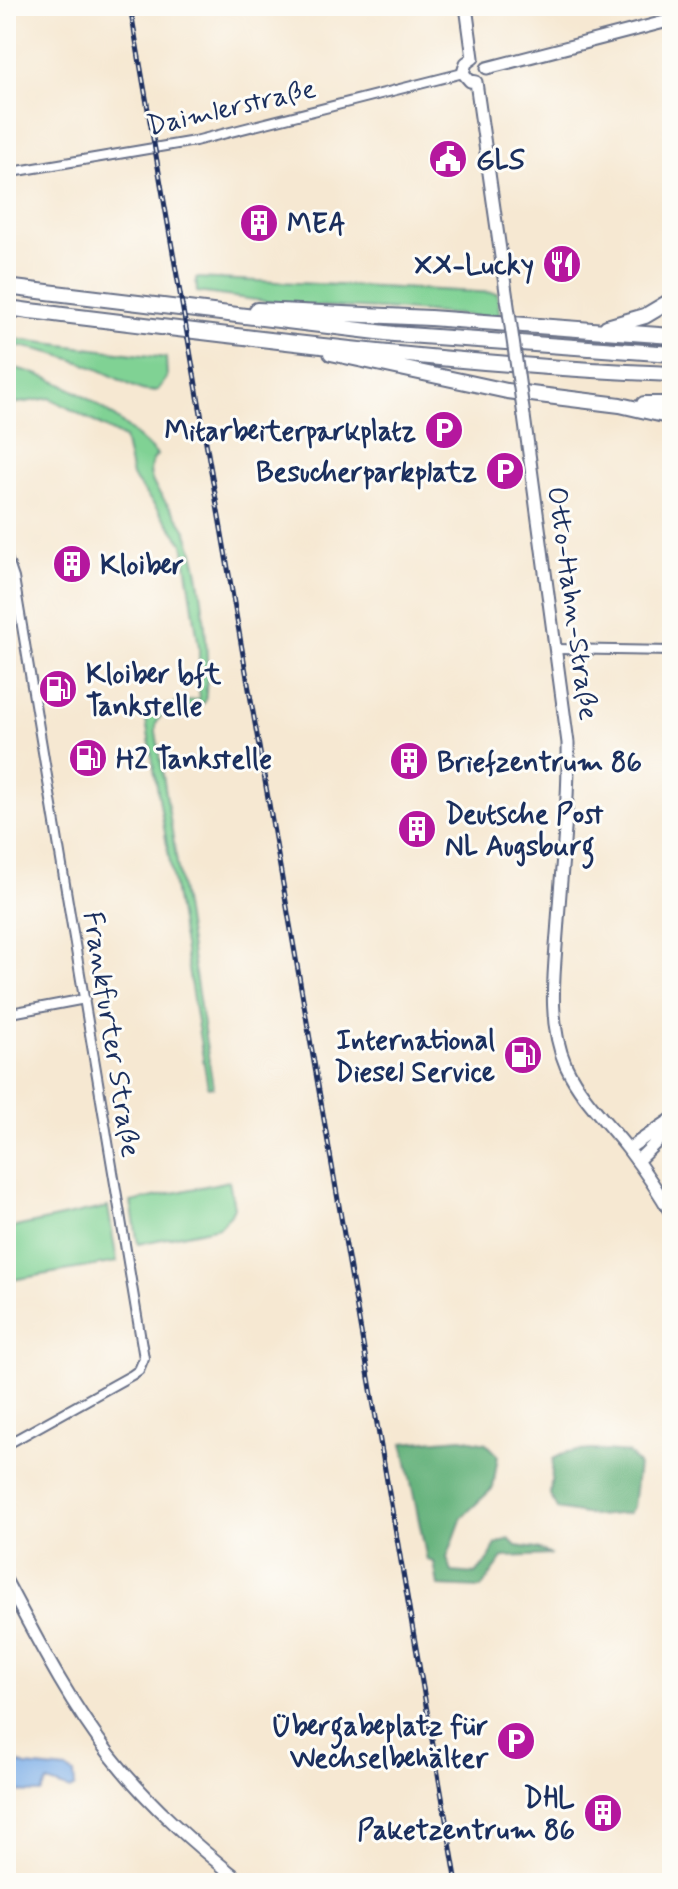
<svg xmlns="http://www.w3.org/2000/svg" width="678" height="1889" font-family="Mynerve,sans-serif">
  <style>
    .green { fill: #80d294; stroke: #4e8079; stroke-width: 2 }
    .forest { fill: #68b47e; stroke: #42726e; stroke-width: 2 }
    .water { fill: #7cade7; stroke: #4c6ea2; stroke-width: 2 }
    .lines { fill: none; stroke-linecap: round; stroke-linejoin: round }
    .street-casing { stroke: #687087; stroke-width: 12 }
    .secondary-casing { stroke: #687087; stroke-width: 15 }
    .highway-casing { stroke: #687087; stroke-width: 18 }
    .street { stroke: #fff; stroke-width: 8 }
    .secondary { stroke: #fff; stroke-width: 11 }
    .highway { stroke: #fff; stroke-width: 14 }
    .rail-casing { stroke: #1b2f5e; stroke-width: 5 }
    .rail { stroke: #fdfcf7; stroke-width: 2; stroke-dasharray: 6; stroke-linecap: butt }
    .secondary-bridge-casing { stroke: #687087; stroke-width: 15; stroke-linecap: butt }
    .secondary-bridge { stroke: #fff; stroke-width: 11 }
    .labels { text-anchor: middle; stroke-width: 6; stroke-linejoin: round; paint-order: stroke }
    .street-label { font-size: 28px; fill: #1b2f5e; stroke: #fdfcf7 }
    .poi-label { font-size: 28px; font-weight: bold; fill: #1b2f5e; stroke: #fdfcf7; text-anchor: start }
  </style>
  <rect width="100%" height="100%" fill="#fdfcf7"/>
  <filter id="ink" filterUnits="userSpaceOnUse"><feTurbulence type="fractalNoise" baseFrequency=".0125" numOctaves="2"/><feDisplacementMap in="SourceGraphic" scale="16" xChannelSelector="R" yChannelSelector="G"/><feConvolveMatrix kernelMatrix="1 2 1 2 8 2 1 2 1" color-interpolation-filters="sRGB"/></filter>
  <filter id="wash" filterUnits="userSpaceOnUse"><feTurbulence type="fractalNoise" baseFrequency=".006" numOctaves="4" result="noise"/><feDisplacementMap in="SourceGraphic" scale="32" xChannelSelector="R" yChannelSelector="G"/><feGaussianBlur stdDeviation="1.8" result="paint"/><feColorMatrix in="noise" values="0 0 0 0 0 0 0 0 0 0 0 0 0 0 0 0 0 1.4 0 .05"/><feComposite in="paint" operator="in"/></filter>
  <g filter="url(#wash)">
    <rect width="100%" height="100%" fill="#f6e8d2"/>
    <path class="green" d="M196,278L497,293L500,318L400,310L293,305L197,292Z
      M6,338L166,358L167,378L158,390C144,394 135,387 122,381C85,361 48,350 6,344Z
      M6,366C67,378 114,412 157,455C134,479 175,507 185,529C202,567 211,659 205,701L201,705L162,714L156,724V732L213,1087H208L145,715L162,706L199,699V647L183,543L132,476L124,438L50,398L6,405Z
      M229,1181L234,1207L231,1214L219,1227L138,1244L131,1202Z
      M108,1207L117,1262L6,1281V1229Z"/>
    <path class="forest" d="M461,1438L486,1443L498,1455L493,1488L462,1517L447,1558L452,1572L476,1574L489,1559L496,1544L509,1539L516,1546L537,1549L551,1555L504,1557L481,1588L438,1586L434,1562L427,1560L403,1443Z
      M593,1450L628,1453L638,1464L633,1507L629,1513L596,1516L557,1509L550,1495L553,1459L567,1452Z"/>
    <path class="water" d="M6,1756L25,1766L67,1770L74,1774L75,1787L70,1790L48,1782L41,1793L6,1792Z"/>
  </g>
  <g filter="url(#ink)">
    <g class="lines">
      <g class="street-casing">
        <path id="street" d="M6,173L195,141L463,73
          M6,555L14,578L144,1358L139,1370L132,1375L6,1445
          M556,649L672,651
          M6,1014L85,999"/>
      </g>
      <g class="secondary-casing">
        <path id="secondary" d="M466,6L473,58
          M473,58L466,63L463,73L470,81L476,82
          M487,68L672,20
          M476,82L507,299
          M524,416L568,743C569,802 562,861 558,920C555,968 546,1020 566,1066C581,1098 607,1122 628,1149C644,1170 659,1192 672,1215
          M628,1149L672,1119
          M637,1161L672,1127
          M6,1581C38,1641 69,1702 110,1755C148,1804 195,1845 243,1883"/>
      </g>
      <g class="highway-casing">
        <path id="highway" d="M6,287L394,334L672,354
          M6,308C227,335 449,365 672,374
          M257,310L430,318L672,336
          M607,327L645,316L672,300
          M331,353L507,391L620,405L672,417
          M644,404H672"/>
      </g>
      <use href="#street" class="street"/>
      <use href="#secondary" class="secondary"/>
      <use href="#highway" class="highway"/>
      <g class="rail-casing">
        <path id="rail" d="M130,6L457,1883"/>
      </g>
      <use href="#rail" class="rail"/>
      <g class="secondary-bridge-casing">
        <path id="secondary-bridge" d="M507,299L524,416"/>
      </g>
      <use href="#secondary-bridge" class="secondary-bridge"/>
    </g>
  </g>
  <defs>
    <g id="civic-disc" transform="scale(2)"><circle r="9.5" fill="#b5179e" stroke="#fdfcf7"/><path d="M-.6-6.5H3V-4.5H.6V-3L4-1V1h2V6H-6V1h2V-1L-.6-3ZM-1.2 2.5V6h2.4V2.5Z" fill="#fff"/></g>
    <g id="building-disc" transform="scale(2)"><circle r="9.5" fill="#b5179e" stroke="#fdfcf7"/><path d="M-4-6H4V6H1V3H-1V6H-4ZM-2.5-4.3h1.7v1.8h-1.7ZM.8-4.3h1.7v1.8H.8ZM-2.5-1h1.7V.8h-1.7ZM.8-1h1.7V.8H.8Z" fill="#fff"/></g>
    <g id="restaurant-disc" transform="scale(2)"><circle r="9.5" fill="#b5179e" stroke="#fdfcf7"/><path d="M-5-6h1v4h1v-4h1v4h1v-4h1v5L-1.5 .5V6h-2V.5L-5-1ZM5-6V6H3V1.5H1.5Q1.5-4 5-6Z" fill="#fff"/></g>
    <g id="parking-disc" transform="scale(2)"><circle r="9.5" fill="#b5179e" stroke="#fdfcf7"/><path d="M-3.5-5.5H1a3.5 3.5 0 0 1 0 7H-1V5.5H-3.5ZM-1-3.4V-.6H.8a1.4 1.4 0 0 0 0-2.8Z" fill="#fff"/></g>
    <g id="fuel-disc" transform="scale(2)"><circle r="9.5" fill="#b5179e" stroke="#fdfcf7"/><path d="M-5.5-6h7V0h2V4h1.3V-2.5L3-4.5l.8-.8L6-3V5H2.5V1h-1V6h-7ZM-4.2-4.7v3.2H.2V-4.7Z" fill="#fff"/></g>
  </defs>
  <g fill-rule="evenodd">
    <use href="#civic-disc" x="448" y="159"/>
    <use href="#building-disc" x="259" y="223"/>
    <use href="#restaurant-disc" x="562" y="264"/>
    <use href="#parking-disc" x="444" y="430"/>
    <use href="#parking-disc" x="505" y="471"/>
    <use href="#building-disc" x="72" y="564"/>
    <use href="#fuel-disc" x="58" y="689"/>
    <use href="#fuel-disc" x="88" y="758"/>
    <use href="#building-disc" x="409" y="761"/>
    <use href="#building-disc" x="417" y="829"/>
    <use href="#fuel-disc" x="523" y="1055"/>
    <use href="#parking-disc" x="516" y="1741"/>
    <use href="#building-disc" x="603" y="1813"/>
  </g>
  <g class="labels">
    <g class="street-label">
      <text transform="translate(231 106) rotate(-13)" y="10">Daimlerstraße</text>
      <text transform="translate(574 603) rotate(82)" y="10">Otto-Hahn-Straße</text>
      <text transform="translate(113 1034) rotate(81)" y="10">Frankfurter Straße</text>
    </g>
    <g class="poi-label">
      <text x="476" y="169">GLS</text>
      <text x="287" y="233">MEA</text>
      <text x="534" y="274" text-anchor="end">XX-Lucky</text>
      <text x="416" y="440" text-anchor="end">Mitarbeiterparkplatz</text>
      <text x="477" y="481" text-anchor="end">Besucherparkplatz</text>
      <text x="100" y="574">Kloiber</text>
      <text x="86" y="683">Kloiber bft<tspan x="86" dy="32">Tankstelle</tspan></text>
      <text x="116" y="768">H2 Tankstelle</text>
      <text x="437" y="771">Briefzentrum 86</text>
      <text x="445" y="823">Deutsche Post<tspan x="445" dy="32">NL Augsburg</tspan></text>
      <text x="495" y="1049" text-anchor="end">International<tspan x="495" dy="32">Diesel Service</tspan></text>
      <text x="488" y="1735" text-anchor="end">Übergabeplatz für<tspan x="488" dy="32">Wechselbehälter</tspan></text>
      <text x="575" y="1807" text-anchor="end">DHL<tspan x="575" dy="32">Paketzentrum 86</tspan></text>
    </g>
  </g>
  <rect width="678" height="1889" fill="none" stroke="#fdfcf7" stroke-width="32"/>
</svg>
